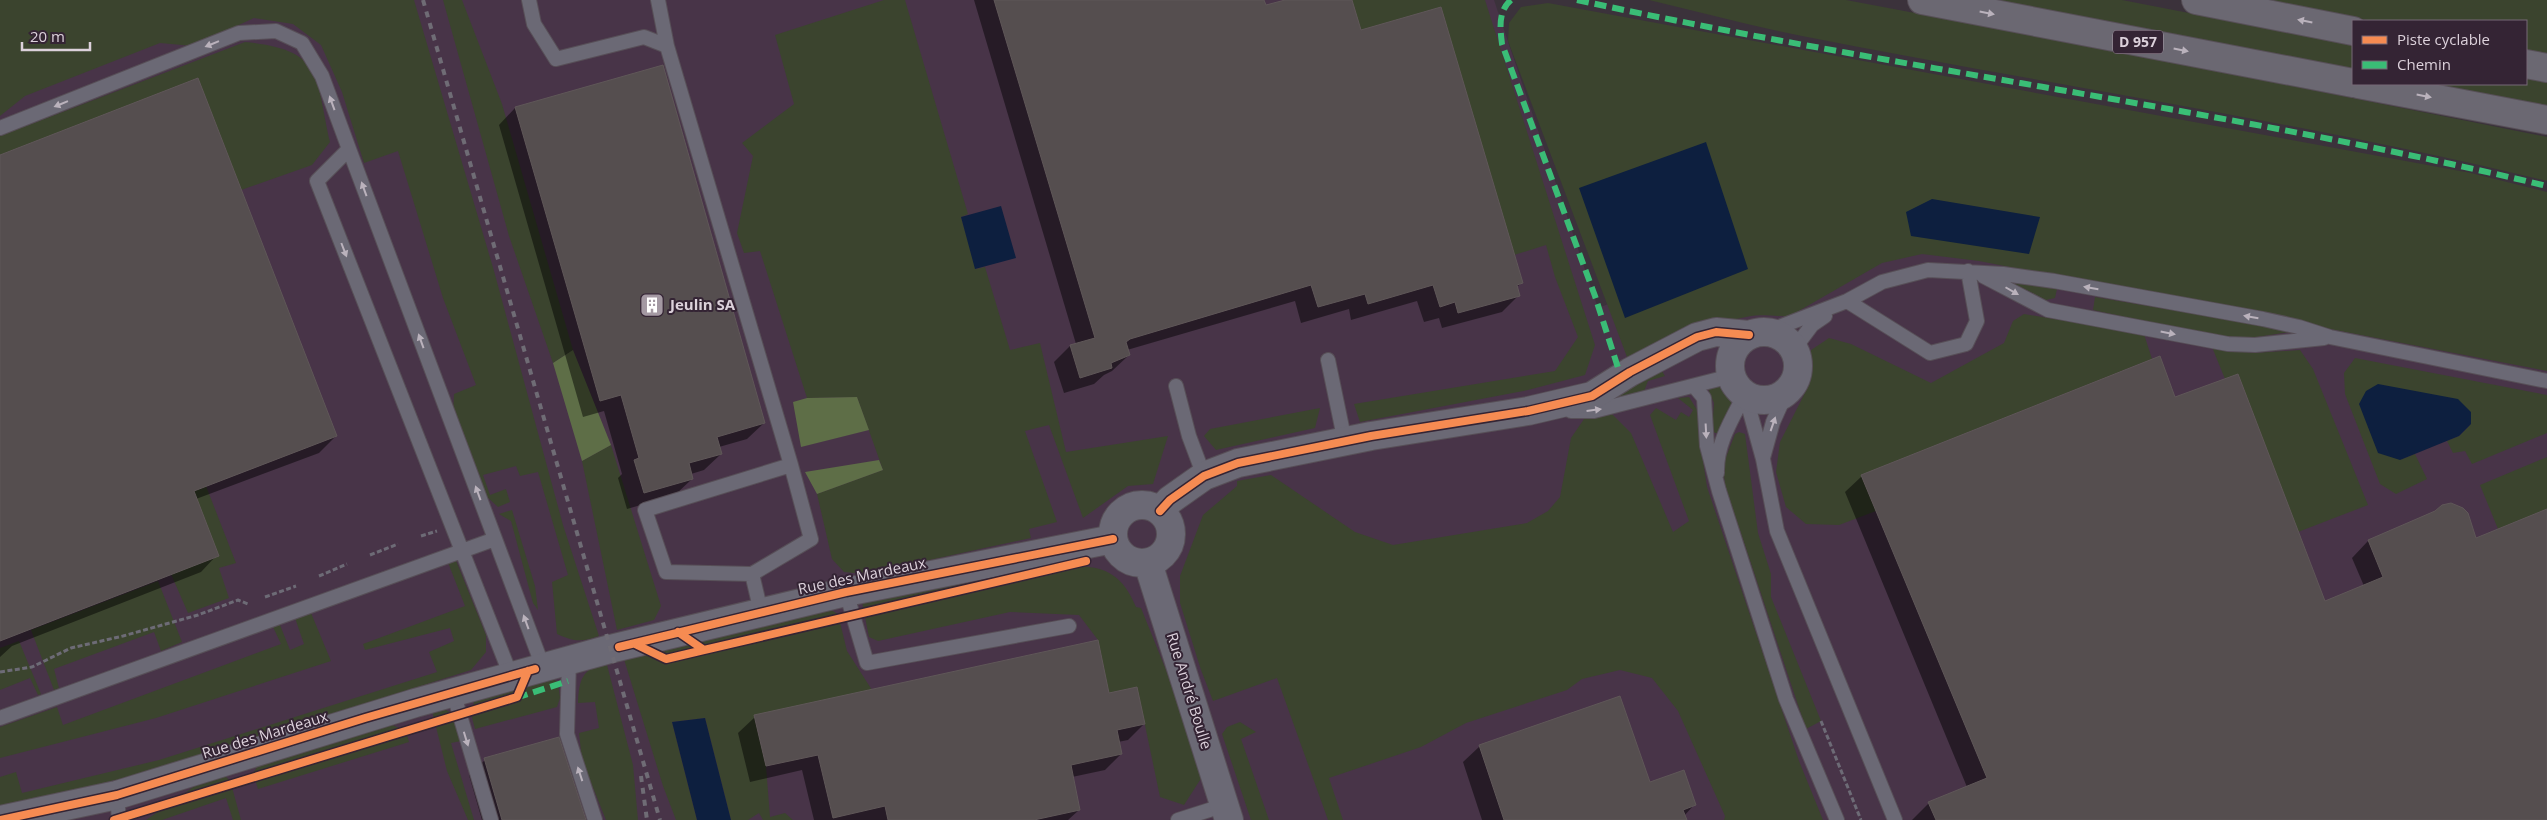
<svg xmlns="http://www.w3.org/2000/svg" width="2547" height="820" font-family="'Open Sans',sans-serif">
  <style>
    .built { fill: #483448 }
    .green { fill: #3b442e }
    .forest { fill: #5e6e47 }
    .water { fill: #0d1f3f }
    .shadow { fill: #0007 }
    .building { fill: #554e4f; stroke: #5f5758 }
    .lines { fill: none; stroke-linecap: round; stroke-linejoin: round }
    .lane-casing { stroke: #574f57; stroke-width: 16 }
    .street-casing { stroke: #574f57; stroke-width: 30 }
    .primary-casing { stroke: #574f57; stroke-width: 30 }
    .path { stroke: #6d6b76; stroke-width: 3; stroke-dasharray: 5 2.5; stroke-linecap: butt }
    .lane { stroke: #6b6975; stroke-width: 14 }
    .street { stroke: #6b6975; stroke-width: 28 }
    .primary { stroke: #6b6872; stroke-width: 28 }
    .rail { stroke: #6f6c75; stroke-width: 4; stroke-dasharray: 6 6; stroke-linecap: butt }
    .quiet { stroke: #3abd76; stroke-width: 6; stroke-dasharray: 12 6; stroke-linecap: butt }
    .cycleway-casing { stroke: #342434; stroke-width: 11 }
    .cycleway { stroke: #f68b52; stroke-width: 8 }
    .oneway { fill: #bab2bc }
    .labels { text-anchor: middle; stroke-width: 4; stroke-linejoin: round; paint-order: stroke }
    .shield { fill: #342434; stroke: #aa9da9; stroke-width: 1 }
    .shield-label { font-size: 14px; font-weight: bold; fill: #dcd1db }
    .poi-label { font-size: 15px; font-weight: bold; fill: #dcd1db; stroke: #342434; text-anchor: start }
    .street-label { font-size: 15px; fill: #dcd1db; stroke: #342434 }
  </style>
  <rect width="100%" height="100%" fill="#3b323b"/>
  <path class="built" d="M0,0H1494L1598,308L1761,245L1894,200L2547,326V820H0Z"/>
  <path class="green" d="M0,0H414L494,271L563,525L599,636C583,642 574,642 557,634L552,582L568,575L538,472L520,476L516,466L483,475L490,495L506,489L510,502L498,507L486,496L453,414L454,394L476,385L443,298L398,151L364,163L342,92L321,45L293,24L254,18L193,46L160,43L25,96L0,116Z
    M443,0H462L502,104L573,350L553,363L509,236Z
    M884,0H905L968,214L961,217L976,269L985,267L1010,350L1040,343L1066,452L1168,436L1153,484L1128,486L1083,518L1049,425L1025,431L1057,522L1029,529L1031,538L865,574L844,572L832,559L817,494L883,470L857,397L807,398L760,251L744,253L737,233L753,156L742,143L794,104L775,35Z
    M1352,0H1485L1595,345L1585,375L1528,390L1360,422L1354,404L1555,371L1578,337L1555,277L1546,245L1514,255L1441,7L1361,30Z
    M1649,0H1846L2148,57L2547,137V181C2301,121 2050,85 1802,36C1751,26 1700,12 1649,0Z
    M1995,0H2122L2353,45V70Z
    M2262,0H2547V54L2526,50V21H2373Z
    M1548,3L2471,173L2547,192V371L1979,261L1922,254L1882,263L1790,316C1778,317 1762,314 1751,316C1708,324 1668,340 1627,357L1508,41L1509,23L1521,7Z
    M245,42C323,50 315,74 330,142L312,165L241,190L198,78L0,155V136Z
    M2526,78L2547,82V108L2423,84H2526Z
    M2005,279L2057,289L2055,298L2046,300Z
    M2095,297L2297,331L2250,338L2218,337L2093,310Z
    M2024,314L2144,334L2152,359L1861,475L1876,511L1839,525L1806,524L1786,507L1776,472L1780,442L1810,383L1811,350L1829,338L1851,344L1931,383L2004,343L2013,321Z
    M2212,347L2253,353L2300,350L2313,369L2368,505L2298,532L2238,374L2225,379Z
    M2355,358L2547,395V433L2472,464L2465,451L2453,453L2447,441L2459,436L2471,424L2400,460L2415,454L2427,479L2396,494L2380,484L2345,394L2344,373Z
    M1660,368L1665,376L1648,381L1643,394L1603,403Z
    M1715,385C1743,393 1728,415 1720,434L1712,432L1714,403L1709,391L1710,386Z
    M1689,397L1699,413L1698,428L1707,487L1799,761L1823,820H1724L1725,816L1678,711L1652,678L1620,670L1582,679L1567,690L1466,723L1421,747L1329,778L1343,820H1328L1277,678L1213,701L1201,670L1180,603V576L1203,515L1237,486V481L1271,475L1355,532L1393,545L1527,523L1548,511L1560,497L1571,438L1584,419L1611,413L1631,433L1673,532L1689,521L1650,415L1656,408L1676,420L1681,412L1689,417L1693,410L1678,398Z
    M1320,408L1315,428L1216,450L1204,436L1210,429Z
    M1739,432L1745,434L1758,533L1771,574V597L1821,721L1806,729L1725,485L1723,465L1735,434Z
    M611,445L661,606L654,620L617,630L582,461Z
    M2547,457V509L2498,529L2480,485Z
    M206,486L236,563L219,568L229,598L188,613L171,574L194,491Z
    M512,510L535,586L538,610L533,603L511,521L499,514Z
    M455,558L486,635V652L471,670L157,770L0,808V777L16,772L22,793L159,760L437,672L429,652L454,641L450,628L365,650L363,644L465,606L447,560Z
    M1073,560L1074,566C1107,566 1123,576 1136,607L1141,608L1166,670L1202,777L1184,805L1160,797L1137,687L1109,693L1098,640L1079,615L1010,612L878,641L869,637L862,602Z
    M158,581L182,642L161,651L154,632L54,669L59,688L54,690L31,630Z
    M829,609L838,614L847,651L872,690L754,716L766,766L770,817L785,813L793,820H763L759,813L748,820H731L705,718L672,722L697,820H676L663,786L623,656Z
    M311,613L331,661L156,718L0,758V727L57,707L63,725L281,644L273,627L280,625L290,650L304,644L295,618Z
    M19,641L41,694L38,695L30,678L0,690V648Z
    M606,661L633,765L638,820H606L582,760L579,733L599,728L595,702L578,703C579,679 582,670 606,661Z
    M549,677L558,682L560,698L557,707L475,729L471,714L475,698Z
    M442,708L452,713L461,741L451,743L474,820H468L447,771L432,711Z
    M1240,722L1256,732L1241,739L1269,820H1251L1222,734L1227,727Z
    M388,723L406,731L409,742L258,789L253,773L259,764Z
    M223,775L230,780L241,820H233L226,798L162,820H146L199,783Z"/>
  <path class="forest" d="M573,350L611,445L582,461L553,363Z
    M857,397L869,430L801,447L793,402L807,398Z
    M879,460L883,470L817,494L805,472Z"/>
  <path class="water" d="M1706,142L1748,269L1625,318L1579,188Z
    M1932,199L2040,217L2029,254L1911,236L1906,212Z
    M1001,206L1016,258L975,269L961,217Z
    M2378,384L2458,399L2471,412V424L2459,436L2400,460L2378,453L2359,404L2366,391Z
    M705,718L731,820H697L672,722Z"/>
  <path class="shadow" d="M974,0H1263L1265,7L1290,0H1350L1360,32L1521,283L1516,288L1519,295L1502,312L1442,328L1439,318L1424,322L1417,301L1351,320L1349,309L1301,323L1295,301L1127,350L1129,355L1112,371L1104,375L1094,384L1064,393L1054,362L1070,346L1076,344Z
    M662,66L764,423L747,439L719,447L721,454L704,470L691,474L692,479L675,495L627,509L618,478L622,474L604,411L583,417L499,125L515,108Z
    M0,156L336,436L319,453L196,499L217,555L201,572L12,646L0,657Z
    M2175,398L2324,603L2364,586L2352,558L2368,541L2436,512L2476,540L2547,510V820H1912L1929,803L1967,787L1845,492L1862,476Z
    M1108,695L1144,724L1128,740L1118,742L1121,754L1105,770L1072,777L1079,810L1068,820H814L802,770L750,782L738,733L755,717Z
    M1480,746L1649,784L1694,805L1684,816L1685,820H1482L1463,762Z
    M485,760L583,820H482L469,775Z"/>
  <path class="building" d="M994,0H1264L1266,5L1285,0H1352L1361,30L1441,7L1523,283L1517,285L1520,296L1458,313L1455,302L1440,307L1433,285L1368,304L1365,294L1318,307L1311,285L1130,339L1126,342L1130,355L1111,363L1112,368L1080,378L1070,345L1095,338Z
    M663,65L765,423L717,437L722,454L689,463L693,479L644,493L634,460L639,458L621,395L600,401L515,107Z
    M198,78L337,436L194,491L219,556L0,641V155Z
    M2160,356L2175,397L2238,374L2325,601L2383,577L2368,540L2435,511L2442,505L2451,503L2463,508L2468,513L2476,538L2547,509V820H1936L1928,802L1987,778L1861,475Z
    M1098,640L1109,693L1137,687L1145,724L1117,730L1122,754L1071,765L1080,810L1034,820H888L885,806L833,818L818,755L766,766L754,715Z
    M1620,696L1650,782L1684,770L1696,805L1683,810L1687,820H1504L1479,745Z
    M559,737L586,820H502L484,758Z"/>
  <g class="lines">
    <g class="lane-casing">
      <path id="lane" d="M529,0L534,24L556,59L644,37L667,46
        M658,0L667,46L791,465
        M0,128L239,33L276,31L302,43L322,76L349,149
        M1983,276L2048,310L2228,344L2255,345L2324,338
        M1847,301L1930,353L1966,344L1977,321L1968,271
        M1766,332L1847,301L1882,282L1928,270L2003,274L2054,281L2263,319L2299,327L2330,337L2547,381
        M1794,349L1812,325L1825,316
        M1328,360L1345,442
        M1176,386L1189,436L1204,476
        M1694,386L1704,398L1707,446L1719,491L1786,699L1837,820
        M1745,394L1763,459L1777,531L1895,820
        M1571,411H1594L1731,376
        M1763,458L1773,422L1787,391
        M791,465L811,539L752,574L666,572L645,510Z
        M1717,473C1716,444 1732,419 1745,394
        M752,574L761,612
        M846,592L867,663L1069,626
        M569,660L567,734L595,820
        M511,676L317,181L349,149L543,667
        M453,692L491,820
        M0,718L495,539
        M117,795L119,820
        M1178,820L1225,805"/>
    </g>
    <g class="street-casing">
      <path id="street" d="M1730 366a34 34 0 1 1 68 0a34 34 0 1 1-68 0Z
        M1113 534a29 29 0 1 1 58 0a29 29 0 1 1-58 0Z
        M1160,511L1170,500L1204,476L1238,463L1371,436L1528,411L1592,396L1630,372L1697,337L1716,332L1749,335
        M1148,563L1229,820
        M0,820L117,795L415,703L610,649L846,592L1113,539"/>
    </g>
    <g class="primary-casing">
      <path id="primary" d="M1922,0L2353,83
        M2196,0L2353,31
        M2526,64L2547,68
        M2358,84L2547,120"/>
    </g>
    <path class="path" d="M421,536L437,531
      M370,555L398,544
      M319,576L347,564
      M265,597L296,586
      M0,672L32,667L71,648L123,636L198,615L238,600L248,604
      M1821,721L1861,820"/>
    <use href="#lane" class="lane"/>
    <use href="#street" class="street"/>
    <use href="#primary" class="primary"/>
    <path class="rail" d="M423,0L660,820
      M641,776L647,820"/>
    <path class="quiet" d="M1511,0C1498,11 1500,28 1502,44L1595,296L1621,377
      M1577,0C1899,70 2227,109 2547,186
      M516,698L568,681"/>
    <g class="cycleway-casing">
      <path id="cycleway" d="M1160,511L1170,500L1204,476L1238,463L1371,436L1528,411L1592,396L1630,372L1697,337L1716,332L1749,335
        M635,644L666,659L704,650L678,632
        M619,647L846,592L1113,539
        M704,650L1086,561
        M0,820L117,795L365,718L535,669
        M114,820L517,697L528,671"/>
    </g>
    <use href="#cycleway" class="cycleway"/>
  </g>
  <defs><path id="oneway-solid" d="M-6-.8H1V-3.2L6.5 0L1 3.2V.8H-6Z" transform="scale(1.25)"/></defs>
  <g class="oneway">
    <use href="#oneway-solid" transform="translate(1987 13) rotate(11)"/>
    <use href="#oneway-solid" transform="translate(2305 21) rotate(-169)"/>
    <use href="#oneway-solid" transform="translate(212 44) rotate(158)"/>
    <use href="#oneway-solid" transform="translate(2181 50) rotate(11)"/>
    <use href="#oneway-solid" transform="translate(2424 96) rotate(11)"/>
    <use href="#oneway-solid" transform="translate(332 103) rotate(-110)"/>
    <use href="#oneway-solid" transform="translate(61 104) rotate(158)"/>
    <use href="#oneway-solid" transform="translate(364 189) rotate(-110)"/>
    <use href="#oneway-solid" transform="translate(344 250) rotate(69)"/>
    <use href="#oneway-solid" transform="translate(2091 288) rotate(-170)"/>
    <use href="#oneway-solid" transform="translate(2012 291) rotate(30)"/>
    <use href="#oneway-solid" transform="translate(2251 317) rotate(-170)"/>
    <use href="#oneway-solid" transform="translate(2168 333) rotate(11)"/>
    <use href="#oneway-solid" transform="translate(421 341) rotate(-110)"/>
    <use href="#oneway-solid" transform="translate(1594 410) rotate(-7)"/>
    <use href="#oneway-solid" transform="translate(1773 424) rotate(-71)"/>
    <use href="#oneway-solid" transform="translate(1706 431) rotate(87)"/>
    <use href="#oneway-solid" transform="translate(478 493) rotate(-110)"/>
    <use href="#oneway-solid" transform="translate(526 622) rotate(-110)"/>
    <use href="#oneway-solid" transform="translate(466 739) rotate(73)"/>
    <use href="#oneway-solid" transform="translate(580 774) rotate(-108)"/>
  </g>
  <defs>
    <g id="building-square" transform="scale(1.25)"><rect x="-9" y="-9" width="18" height="18" rx="4" fill="#a499a3" stroke="#342434"/><path d="M-4-6H4V6H1V3H-1V6H-4ZM-2.5-4.3h1.7v1.8h-1.7ZM.8-4.3h1.7v1.8H.8ZM-2.5-1h1.7V.8h-1.7ZM.8-1h1.7V.8H.8Z" fill="#fff"/></g>
  </defs>
  <g fill-rule="evenodd">
    <use href="#building-square" x="652" y="305"/>
  </g>
  <g class="labels">
    <rect class="shield" x="2113" y="30.5" width="50" height="23" rx="4"/>
    <g class="shield-label">
      <text x="2138" y="47">D 957</text>
    </g>
    <g class="poi-label">
      <text x="670" y="310">Jeulin SA</text>
    </g>
    <g class="street-label">
      <text transform="translate(862 576) rotate(-12)" y="5">Rue des Mardeaux</text>
      <text transform="translate(1189 691) rotate(73)" y="5">Rue André Boulle</text>
      <text transform="translate(265 735) rotate(-17)" y="5">Rue des Mardeaux</text>
    </g>
  </g>
  <rect x="2352" y="20" width="175" height="65" fill="#342434" stroke="#776977"/>
  <rect x="2362" y="36" width="25" height="8" fill="#f68b52" stroke="#776977"/>
  <text x="2397" y="45" font-size="15" fill="#dcd1db">Piste cyclable</text>
  <rect x="2362" y="61" width="25" height="8" fill="#3abd76" stroke="#776977"/>
  <text x="2397" y="70" font-size="15" fill="#dcd1db">Chemin</text>
  <path d="M22 42v8h68v-8" fill="none" stroke="#dcd1db" stroke-width="2.5"/>
  <text x="30" y="42" font-size="15" fill="#dcd1db" stroke="#342434" stroke-width="4" paint-order="stroke">20 m</text>
</svg>
